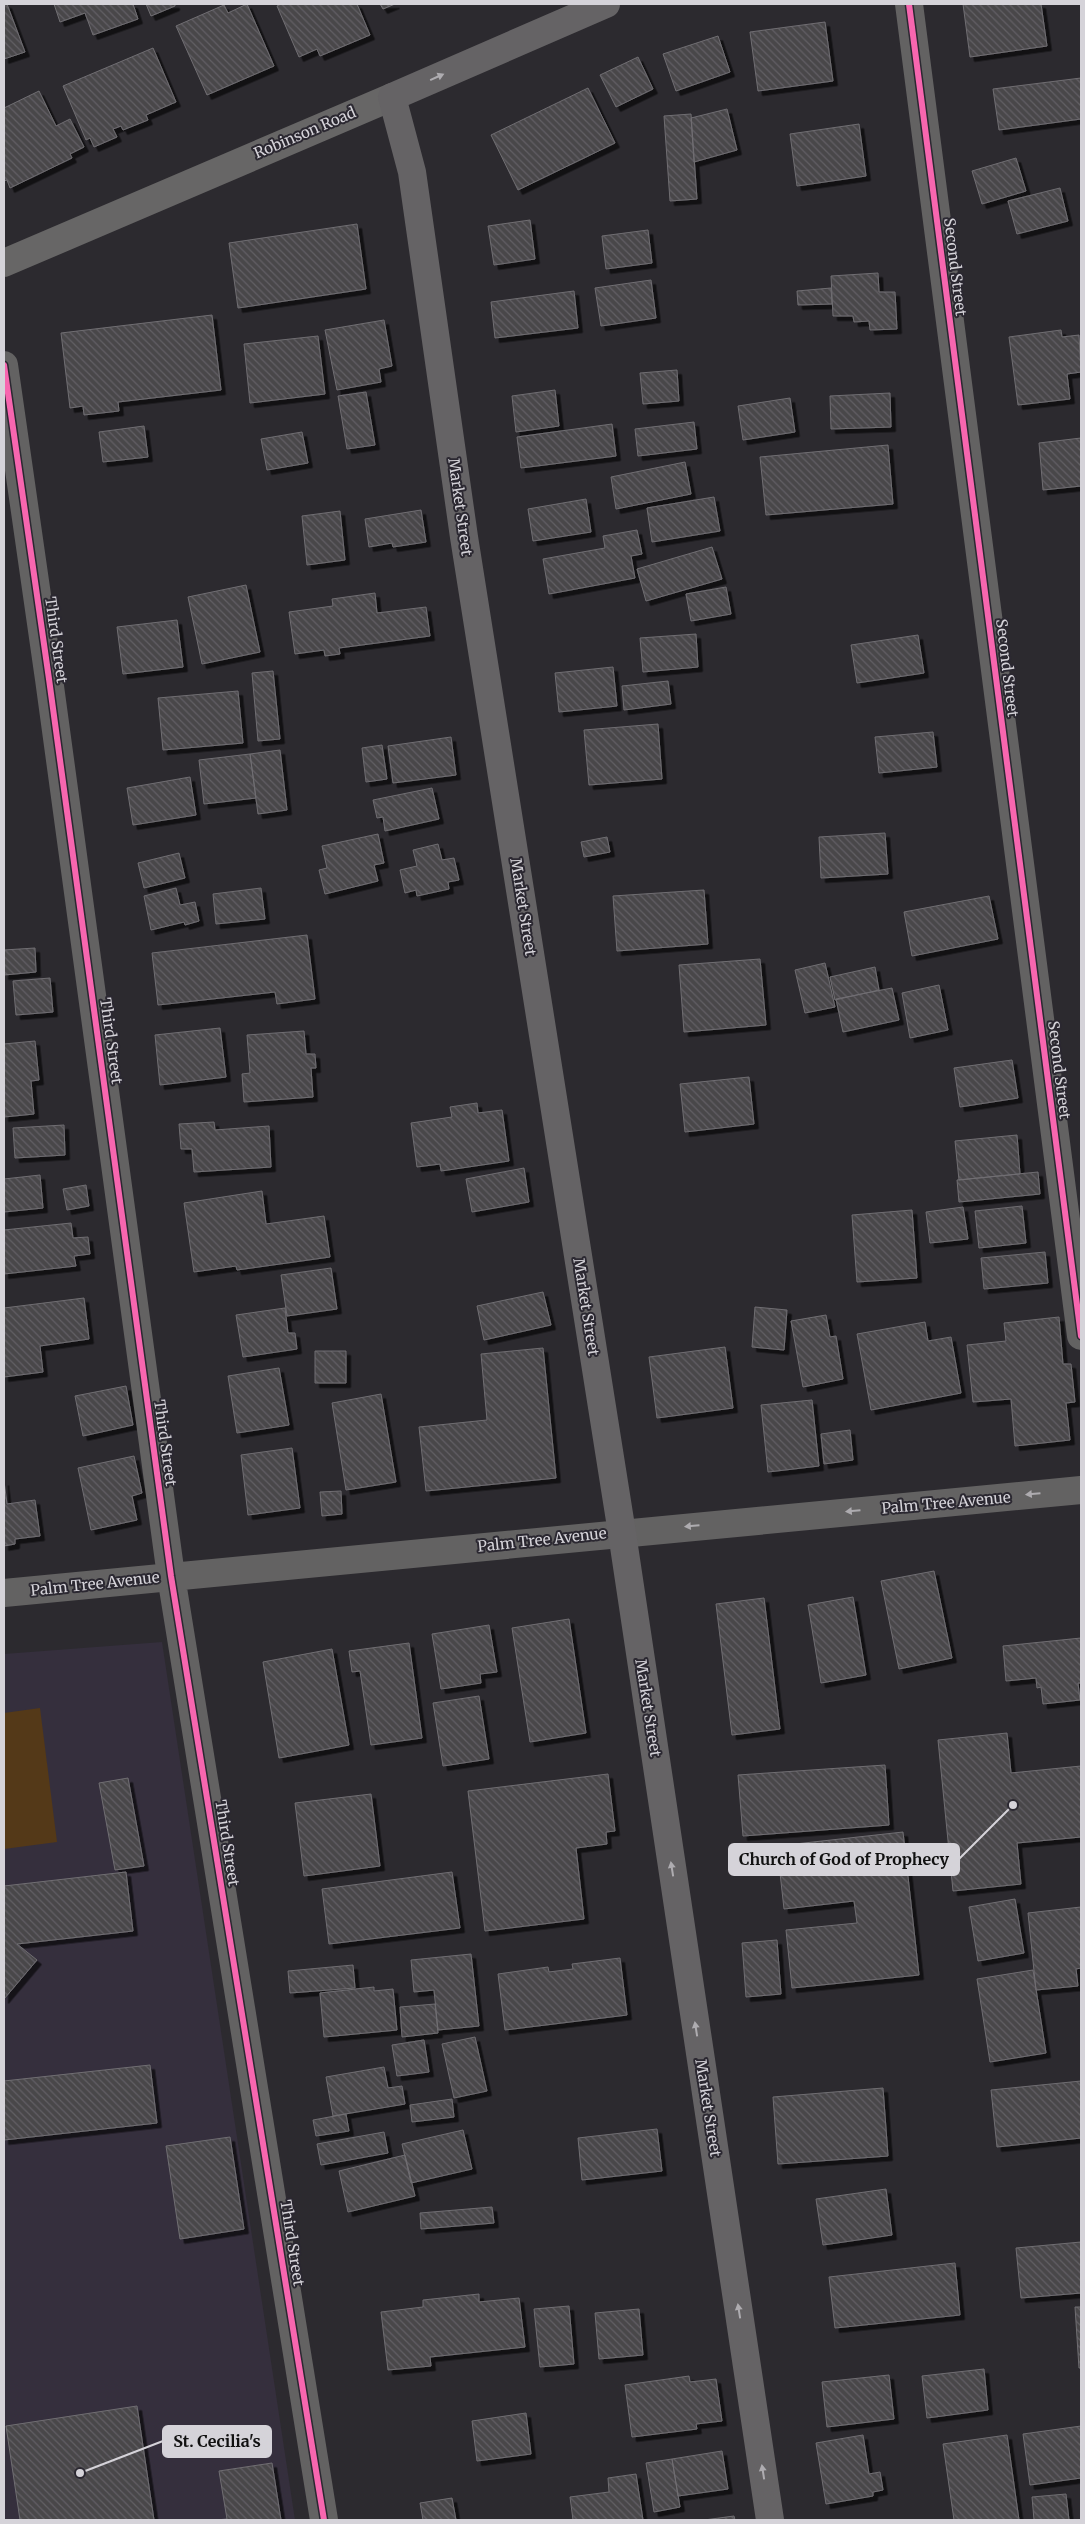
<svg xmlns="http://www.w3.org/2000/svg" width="1085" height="2524" font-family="Merriweather,serif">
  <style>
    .built { fill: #352f3d }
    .pitch { fill: #543918 }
    .building { fill: url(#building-back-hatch); stroke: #706e72; filter: url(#shadow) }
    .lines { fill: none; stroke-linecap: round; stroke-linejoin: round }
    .minor { stroke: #636262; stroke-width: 28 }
    .secondary { stroke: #676666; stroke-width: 28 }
    .primary { stroke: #656365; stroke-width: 28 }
    .cycleway-casing { stroke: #2b2831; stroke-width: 9 }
    .cycleway { stroke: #f766af; stroke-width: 6 }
    .oneway { fill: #aeacb0 }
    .oneway2 { fill: #adabaf }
    .labels { text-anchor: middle; stroke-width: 4; stroke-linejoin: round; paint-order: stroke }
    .street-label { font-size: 15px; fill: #d5d3d9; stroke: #2b2831 }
    .leader { fill: none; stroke: #d5d3d9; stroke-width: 2 }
    .callout-dot { fill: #d5d3d9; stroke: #2b2831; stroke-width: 2 }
    .callout { fill: #d5d3d9; stroke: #d5d3d9; stroke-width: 2 }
    .callout-label { font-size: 16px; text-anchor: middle; font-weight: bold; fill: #111 }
  </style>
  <defs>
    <pattern id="building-back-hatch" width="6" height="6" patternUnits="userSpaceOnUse" patternTransform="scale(1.25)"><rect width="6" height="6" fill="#48464a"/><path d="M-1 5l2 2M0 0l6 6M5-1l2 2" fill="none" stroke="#626064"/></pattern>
    <filter id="shadow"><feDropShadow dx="4.5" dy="4.5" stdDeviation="0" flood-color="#0009"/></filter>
  </defs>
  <rect width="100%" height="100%" fill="#2c2a2f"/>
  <path class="built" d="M162,1642L295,2520H4V1654Z"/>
  <path class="pitch" d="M40,1708L57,1842L4,1849V1713Z"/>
  <path class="building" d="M4,4H7L25,52L4,59Z
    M54,4H133L138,19L93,35L85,13L60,22Z
    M146,4H175V6L151,16Z
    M247,4L274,66L207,95L176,26L224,5L228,13Z
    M281,4H357L370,35L320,56L317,49L299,57L277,6Z
    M380,4H395L383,9Z
    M963,4H1041L1047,46L970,57Z
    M825,22L833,81L758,91L750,32Z
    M718,36L730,72L676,91L663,54Z
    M153,48L176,102L146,115L148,120L123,130L121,126L113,129L117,137L94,147L90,138L86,140L63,86Z
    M638,57L653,89L616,107L600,75Z
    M1081,78V119L999,130L993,89Z
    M588,88L615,143L518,190L491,135Z
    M39,91L56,126L70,119L84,147L70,154L72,158L10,188L7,180L4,181V108Z
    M727,109L737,150L694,162L691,118Z
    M691,114L697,199L670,201L664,116Z
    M859,124L866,176L797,186L790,134Z
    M1016,158L1026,191L982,204L972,171Z
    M1060,188L1068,221L1017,234L1008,201Z
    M530,220L535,259L494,265L488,226Z
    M357,224L366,289L238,308L229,243Z
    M648,230L652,263L606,269L602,236Z
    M878,273L879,292H895L897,329L870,330L869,321L854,322L853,316H833L831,276Z
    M651,280L656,318L601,326L595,288Z
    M831,288L832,304L798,305L797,291Z
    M574,291L578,328L495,338L491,302Z
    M212,315L221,390L118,402L119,411L84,415L83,406L70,408L61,333Z
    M384,320L392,366L379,369L381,382L337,390L325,330Z
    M1061,330L1062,337L1079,335L1081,372L1067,374L1070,399L1018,405L1009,337Z
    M318,336L325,394L250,403L244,344Z
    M677,370L679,401L643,404L640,373Z
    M555,390L559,426L516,432L512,396Z
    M366,392L375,445L347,449L338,396Z
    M890,393L891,427L831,429L830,396Z
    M790,398L795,432L743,440L738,406Z
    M694,422L697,449L638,456L635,429Z
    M612,424L616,456L521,468L517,437Z
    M144,426L148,457L103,462L99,432Z
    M302,432L308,463L267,470L261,439Z
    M1081,438V486L1043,490L1039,443Z
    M888,445L893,504L766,515L760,457Z
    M685,462L691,494L616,509L611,477Z
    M714,497L720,531L652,542L647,508Z
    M586,499L591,532L533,541L528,509Z
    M421,510L426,542L393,547L392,543L369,547L365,519Z
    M340,511L345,560L307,565L302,516Z
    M637,530L642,554L631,556L635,578L549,594L543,559L605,548L603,536Z
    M712,547L722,579L646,601L637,569Z
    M246,585L260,652L202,664L188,597Z
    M726,587L731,614L691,621L686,594Z
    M375,593L377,613L426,607L430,636L339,648L340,654L325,656L324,650L295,654L289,612L333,606L332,599Z
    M177,620L183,667L123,674L117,627Z
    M696,634L698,667L643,672L640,638Z
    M918,635L924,673L857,683L851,645Z
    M613,667L617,706L559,712L555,673Z
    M273,671L280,739L258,741L252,673Z
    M668,681L671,704L624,710L622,686Z
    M238,691L243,743L163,750L158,698Z
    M658,724L662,779L589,785L584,730Z
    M933,732L937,767L879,773L875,737Z
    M451,737L456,775L393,783L388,746Z
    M382,745L387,779L366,782L362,748Z
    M280,750L287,810L258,814L250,754Z
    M250,754L256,798L204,804L199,760Z
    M190,777L196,815L133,825L127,788Z
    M432,788L439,819L385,831L383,817L377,818L373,800Z
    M885,833L888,874L821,878L819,837Z
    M378,834L384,863L374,865L378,881L325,894L319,870L327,868L322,846Z
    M607,837L610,852L584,857L581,842Z
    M438,844L442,860L454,858L459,880L448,882L449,889L417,896L416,890L405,893L400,870L417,866L413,850Z
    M179,853L185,878L144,888L138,863Z
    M176,888L180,905L195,902L199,921L185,925L184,922L151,930L144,896Z
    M261,888L265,919L216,924L213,894Z
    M704,890L708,944L617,951L613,896Z
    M989,896L998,939L912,956L904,912Z
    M307,935L315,999L277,1004L275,992L158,1005L152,953Z
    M35,948L36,972L4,975V950Z
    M760,959L766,1025L684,1032L679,965Z
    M825,963L835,1007L805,1013L795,970Z
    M875,967L879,990L835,1000L830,977Z
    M50,978L53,1012L16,1015L13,981Z
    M939,985L948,1030L910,1038L902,993Z
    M892,988L899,1020L843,1032L836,999Z
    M220,1028L226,1077L160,1085L155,1035Z
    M304,1031L306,1054H315L316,1068H311L313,1097L244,1102L242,1074L250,1073L247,1035Z
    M35,1041L39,1080L31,1081L34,1114L4,1117V1044Z
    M1012,1060L1018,1098L960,1107L954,1068Z
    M749,1077L754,1124L685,1132L680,1084Z
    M477,1103L478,1113L502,1110L509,1161L441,1171L440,1164L417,1167L411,1123L452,1117L450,1107Z
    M214,1122L215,1130L269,1126L271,1167L194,1172L192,1149H181L179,1124Z
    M64,1125L65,1155L15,1158L13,1128Z
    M1017,1135L1020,1174L959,1180L955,1141Z
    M524,1168L529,1202L472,1212L466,1179Z
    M1038,1172L1040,1194L959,1202L957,1180Z
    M40,1175L43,1208L4,1212V1179Z
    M86,1185L89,1206L67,1210L63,1189Z
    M262,1191L266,1224L324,1216L330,1257L237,1270L236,1266L194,1272L184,1203Z
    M1022,1206L1026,1243L979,1248L975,1211Z
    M963,1207L968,1239L930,1243L926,1212Z
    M912,1210L917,1278L857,1282L852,1215Z
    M71,1223L73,1238L88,1237L90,1254L74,1256L76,1266L4,1274V1230Z
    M1045,1252L1048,1283L984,1289L981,1258Z
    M331,1268L337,1309L287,1316L281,1275Z
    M543,1292L551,1325L484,1340L477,1306Z
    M84,1298L89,1339L40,1346L43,1372L4,1377V1308Z
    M755,1307L787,1310L784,1350L752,1347Z
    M285,1308L288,1333H295L297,1349L243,1357L236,1315Z
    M826,1315L830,1337L836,1336L843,1379L803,1387L791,1321Z
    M1059,1317L1063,1364H1071L1075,1402L1066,1403L1070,1440L1015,1446L1011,1399L973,1402L967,1345L1006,1341L1004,1323Z
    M925,1322L928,1341L951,1337L961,1393L871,1410L857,1334Z
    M725,1347L733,1408L657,1418L649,1357Z
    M543,1348L556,1478L426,1491L419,1427L487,1420L481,1354Z
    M315,1351H346V1383H315Z
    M279,1368L289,1425L237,1433L228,1376Z
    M126,1386L133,1425L83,1436L75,1396Z
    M381,1394L396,1482L346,1490L332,1403Z
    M812,1400L819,1466L768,1472L761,1405Z
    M850,1430L853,1460L824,1464L821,1434Z
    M292,1448L300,1508L248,1515L241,1455Z
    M134,1456L142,1493L132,1496L137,1520L91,1530L78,1468Z
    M4,1481L7,1504L35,1500L40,1536L15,1539V1544L4,1546Z
    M341,1491L342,1514L322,1516L320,1492Z
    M934,1571L952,1658L899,1669L881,1581Z
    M853,1597L866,1675L821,1683L808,1605Z
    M764,1598L780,1729L732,1735L716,1604Z
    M569,1619L586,1733L530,1742L512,1628Z
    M489,1625L497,1672L480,1674L481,1683L441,1689L432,1634Z
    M1081,1638V1683H1078L1080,1700L1043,1704L1041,1687L1037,1688L1036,1678L1006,1681L1003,1646Z
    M409,1643L422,1738L371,1745L360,1671L352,1672L349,1651Z
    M332,1649L349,1745L279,1758L263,1662Z
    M479,1696L489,1759L443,1766L433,1703Z
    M1007,1733L1011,1773L1081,1766V1837L1017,1843L1021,1884L953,1891L938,1740Z
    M885,1765L889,1825L743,1836L738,1775Z
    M608,1774L615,1831L606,1832L607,1844L576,1848L584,1919L485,1931L468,1791Z
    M128,1778L144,1866L115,1870L99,1783Z
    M371,1794L380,1866L304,1876L295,1803Z
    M903,1832L919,1975L792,1988L786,1930L857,1923L854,1901L784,1909L777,1846Z
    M126,1872L133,1931L17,1944L37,1960L4,1999V1886Z
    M452,1872L460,1928L329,1944L322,1889Z
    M1015,1899L1024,1953L978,1961L969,1907Z
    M1081,1907V1968L1076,1969L1078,1986L1036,1990L1028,1913Z
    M777,1940L781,1994L746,1997L742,1943Z
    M471,1954L479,2026L438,2030L434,1990L414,1992L411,1960Z
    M620,1958L627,2015L505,2030L498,1974L548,1967L549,1972L573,1969L572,1964Z
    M353,1965L355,1988L290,1993L288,1971Z
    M1033,1970L1046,2053L990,2062L977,1979Z
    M374,1987V1991L393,1989L397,2030L324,2037L320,1993Z
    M435,2004L438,2033L402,2037L400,2007Z
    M475,2037L487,2091L454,2098L442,2044Z
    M424,2040L429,2072L397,2076L392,2045Z
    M150,2065L157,2123L4,2140V2081Z
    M384,2067L388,2088L402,2086L405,2104L333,2116L326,2077Z
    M1081,2081V2138L997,2147L991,2090Z
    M883,2088L888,2156L778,2164L773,2097Z
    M452,2099L454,2117L412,2122L410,2105Z
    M346,2114L349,2131L316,2136L313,2120Z
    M657,2129L662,2171L582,2180L578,2138Z
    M463,2130L472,2169L411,2183L402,2144Z
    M384,2132L388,2153L321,2165L317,2144Z
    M230,2137L244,2229L180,2239L166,2146Z
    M405,2155L415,2196L348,2212L339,2171Z
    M886,2189L892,2235L823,2245L816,2199Z
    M492,2207L494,2223L421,2229L420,2213Z
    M1081,2242V2293L1021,2298L1016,2248Z
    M955,2263L960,2315L835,2328L829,2277Z
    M479,2294V2302L519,2298L525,2347L430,2357L431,2366L388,2370L381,2312L423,2307V2300Z
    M569,2306L574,2364L540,2367L534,2309Z
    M1075,2307H1081V2368H1079Z
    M639,2309L643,2355L599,2359L595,2313Z
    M984,2369L988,2410L927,2418L922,2376Z
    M889,2375L894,2419L827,2427L822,2382Z
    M689,2376L690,2382L716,2379L722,2421L696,2424L697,2429L632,2437L625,2385Z
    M137,2406L154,2520H20L6,2426Z
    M526,2413L531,2454L477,2461L472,2421Z
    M1081,2426V2478L1030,2485L1023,2434Z
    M863,2435L869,2474L880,2472L883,2490L873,2492V2496L826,2504L816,2443Z
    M1007,2435L1019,2520H954L943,2444Z
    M722,2451L728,2489L678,2496L672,2459Z
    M672,2459L680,2507L654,2512L646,2463Z
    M272,2463L281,2520H216L227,2519L219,2471Z
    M636,2474L643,2520H573L570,2497L609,2492L608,2478Z
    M1066,2494L1069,2520H1034L1032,2497Z
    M452,2498L456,2520H423L420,2503Z
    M734,2516L735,2520H704Z"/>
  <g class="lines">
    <path class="minor" d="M909,4L1081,1336
      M4,365L49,679L171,1576L324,2520
      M4,1593L1081,1490"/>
    <path class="secondary" d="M4,263L392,97"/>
    <path class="primary" d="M606,4L392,97L412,172L464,537L622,1533L770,2520"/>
    <g class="cycleway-casing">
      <path id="cycleway" d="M909,4L1081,1336
        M4,365L49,679L171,1576L324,2520"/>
    </g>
    <use href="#cycleway" class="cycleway"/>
  </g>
  <defs><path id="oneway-solid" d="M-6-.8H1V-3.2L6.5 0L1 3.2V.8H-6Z" transform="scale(1.25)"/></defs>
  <g class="oneway">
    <use href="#oneway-solid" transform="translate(437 77) rotate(-24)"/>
    <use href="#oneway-solid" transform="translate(672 1869) rotate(-99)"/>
    <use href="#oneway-solid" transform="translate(696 2029) rotate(-99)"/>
    <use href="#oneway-solid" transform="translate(739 2311) rotate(-99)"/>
    <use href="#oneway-solid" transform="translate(763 2472) rotate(-99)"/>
  </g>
  <g class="oneway2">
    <use href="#oneway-solid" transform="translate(1033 1494) rotate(175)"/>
    <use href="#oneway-solid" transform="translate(853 1511) rotate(175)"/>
    <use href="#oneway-solid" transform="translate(692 1526) rotate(175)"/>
  </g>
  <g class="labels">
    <g class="street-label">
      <text transform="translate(305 133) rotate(-23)" y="5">Robinson Road</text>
      <text transform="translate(955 267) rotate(83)" y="5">Second Street</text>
      <text transform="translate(460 507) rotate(82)" y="5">Market Street</text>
      <text transform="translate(56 640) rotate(82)" y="5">Third Street</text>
      <text transform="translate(1007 668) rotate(83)" y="5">Second Street</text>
      <text transform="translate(523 907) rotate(81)" y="5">Market Street</text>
      <text transform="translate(111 1041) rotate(82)" y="5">Third Street</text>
      <text transform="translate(1059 1070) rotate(83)" y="5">Second Street</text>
      <text transform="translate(586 1307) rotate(81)" y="5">Market Street</text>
      <text transform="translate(165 1443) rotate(82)" y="5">Third Street</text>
      <text transform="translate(946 1503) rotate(-5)" y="5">Palm Tree Avenue</text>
      <text transform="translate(542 1540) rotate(-6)" y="5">Palm Tree Avenue</text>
      <text transform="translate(95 1584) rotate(-6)" y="5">Palm Tree Avenue</text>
      <text transform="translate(648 1708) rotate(81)" y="5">Market Street</text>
      <text transform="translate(227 1843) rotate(81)" y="5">Third Street</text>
      <text transform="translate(708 2108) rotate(81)" y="5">Market Street</text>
      <text transform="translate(292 2243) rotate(81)" y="5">Third Street</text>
    </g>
  </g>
  <path class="leader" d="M1013 1805L959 1859M80 2473L163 2441"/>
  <g class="callout-dot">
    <circle cx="1013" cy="1805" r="5"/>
    <circle cx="80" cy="2473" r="5"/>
  </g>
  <g class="callout">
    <rect x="729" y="1844" width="230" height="31" rx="5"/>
    <rect x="163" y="2426" width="108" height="31" rx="5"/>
  </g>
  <g class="callout-label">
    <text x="844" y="1865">Church of God of Prophecy</text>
    <text x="217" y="2447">St. Cecilia's</text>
  </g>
  <rect width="1085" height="2524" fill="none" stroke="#d5d3d9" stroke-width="10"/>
</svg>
